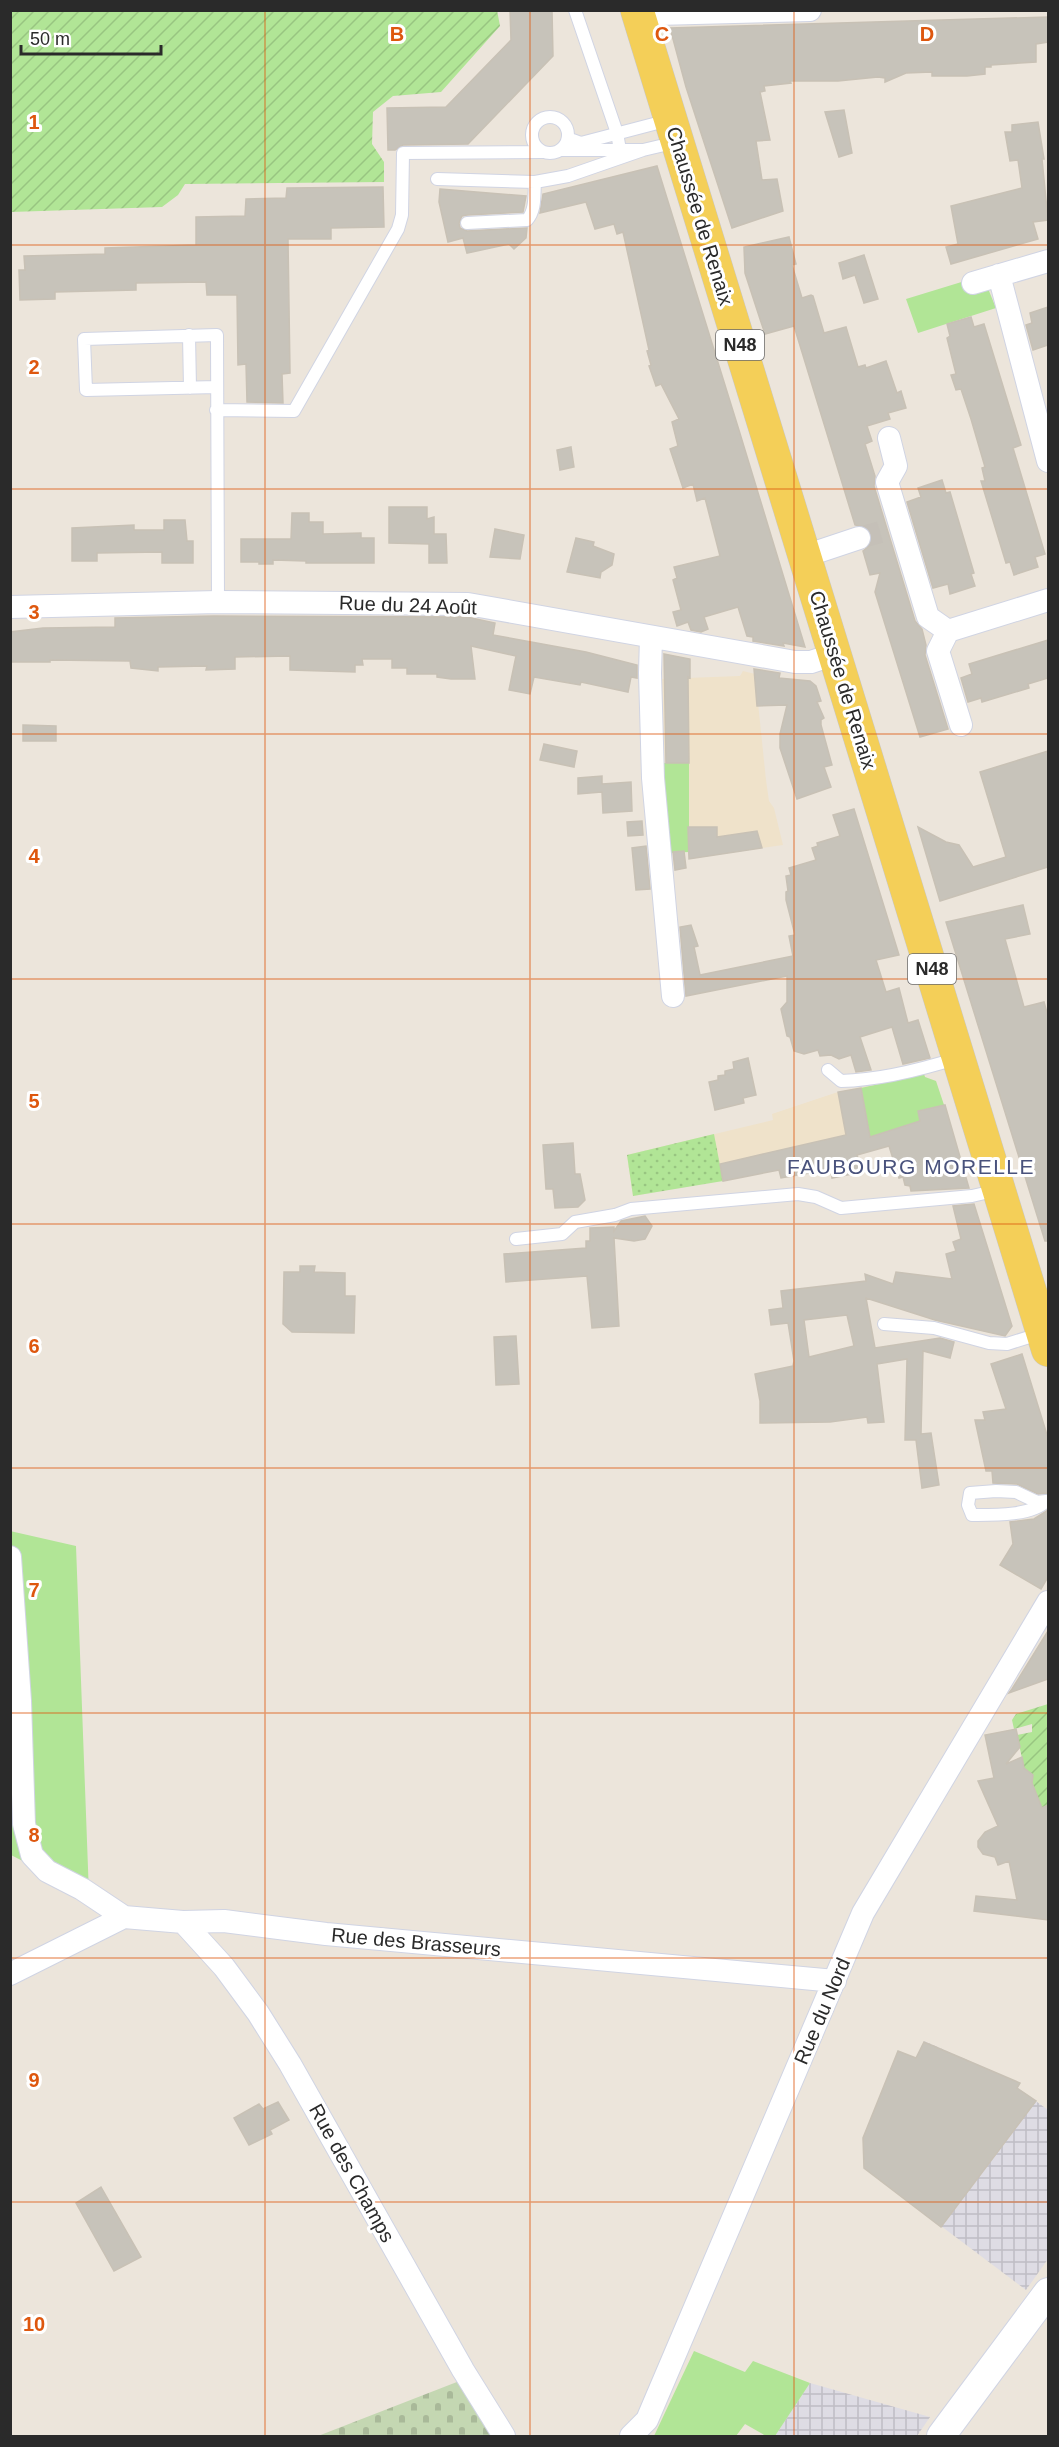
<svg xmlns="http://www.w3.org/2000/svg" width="1059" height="2447" font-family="Helvetica,sans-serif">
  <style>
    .industrial { fill: url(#industrial-grid) }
    .education { fill: #efe2ca }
    .grass { fill: #b1e596 }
    .cemetery { fill: url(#cemetery-stones) }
    .park { fill: url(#park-dots) }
    .garden { fill: url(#garden-furrows) }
    .building { fill: #c7c3ba; stroke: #c8c1b5; stroke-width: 1.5; fill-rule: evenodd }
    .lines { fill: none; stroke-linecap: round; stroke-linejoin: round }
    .minor-tunnel { stroke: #c5c0b8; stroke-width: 22; stroke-dasharray: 22 11; stroke-linecap: butt }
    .service-casing { stroke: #d0d4e3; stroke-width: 14 }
    .minor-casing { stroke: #d0d4e3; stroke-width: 24 }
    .tertiary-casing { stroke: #d0d4e3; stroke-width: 30 }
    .primary-casing { stroke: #c8c8c8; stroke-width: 34 }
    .service { stroke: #fff; stroke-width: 12 }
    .minor { stroke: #fff; stroke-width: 22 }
    .tertiary { stroke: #fff; stroke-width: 28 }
    .primary { stroke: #f4cf58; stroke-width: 33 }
    .grid { fill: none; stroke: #de570e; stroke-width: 1.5; stroke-opacity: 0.55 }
    .labels { text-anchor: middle; stroke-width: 6; stroke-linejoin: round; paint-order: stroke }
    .shield { fill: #fff; stroke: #6a6a6a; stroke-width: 1.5 }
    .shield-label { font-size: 18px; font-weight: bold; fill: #2a2a2a }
    .street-label { font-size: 20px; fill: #2a2a2a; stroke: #fff }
    .neighbourhood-label { font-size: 21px; letter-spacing: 1.5px; fill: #49527c; stroke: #fff }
    .grid-label { font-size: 20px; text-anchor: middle; font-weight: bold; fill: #de570e; stroke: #fff; stroke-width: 6; stroke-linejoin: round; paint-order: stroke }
  </style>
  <defs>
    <pattern id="industrial-grid" width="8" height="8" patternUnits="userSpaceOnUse" patternTransform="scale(1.5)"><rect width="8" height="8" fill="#dedce4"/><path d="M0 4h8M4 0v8" fill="none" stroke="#bfbdc4"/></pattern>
    <pattern id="cemetery-stones" width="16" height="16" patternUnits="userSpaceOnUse" patternTransform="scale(1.5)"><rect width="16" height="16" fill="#c4d7b2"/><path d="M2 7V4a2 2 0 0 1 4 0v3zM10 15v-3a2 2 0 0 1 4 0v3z" fill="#a9b999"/></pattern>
    <pattern id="park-dots" width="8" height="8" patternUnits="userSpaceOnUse" patternTransform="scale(1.5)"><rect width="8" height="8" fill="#b1e596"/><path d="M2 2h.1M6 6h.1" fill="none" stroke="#98c581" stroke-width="1.8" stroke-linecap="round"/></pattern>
    <pattern id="garden-furrows" width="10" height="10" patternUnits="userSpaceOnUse" patternTransform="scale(1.5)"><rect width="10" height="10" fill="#b1e596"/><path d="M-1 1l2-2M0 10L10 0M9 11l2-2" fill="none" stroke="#98c581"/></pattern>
  </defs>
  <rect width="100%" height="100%" fill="#ece5db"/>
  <path class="industrial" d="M924,2041L1020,2083L1018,2088L1048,2110V2259L1026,2290L864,2168L863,2138L898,2051L916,2058Z
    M810,2383L930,2417L917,2436H775Z"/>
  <path class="education" d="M743,671L755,674L766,780L769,801L774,808L783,845L706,856L685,851L668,853L660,679L740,676Z
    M924,1074L925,1077L936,1081L951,1126L858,1155L862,1172L832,1178L831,1172L821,1174V1171L781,1178L779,1170L633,1196L627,1155L773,1120L772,1114L838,1092Z"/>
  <path class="grass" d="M968,280L989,291L996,308L918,333L906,299Z
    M660,763H689V852L668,853Z
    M924,1074L925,1077L936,1081L944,1105L918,1111L920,1121L870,1137L861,1088Z
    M10,1531L76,1546L89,1895L11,1855Z
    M694,2351L745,2372L753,2361L810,2383L775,2436H766L745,2424L736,2436H654Z"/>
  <path class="cemetery" d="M462,2380L496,2436H318Z"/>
  <path class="park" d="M714,1134L723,1181L633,1196L627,1155Z"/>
  <path class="garden" d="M497,10L500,26L441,92L393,96L373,112L372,144L384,162V182L185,184L178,195L162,207L11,212V11Z
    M1048,1704V1745L1047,1746L1048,1750V1805L1042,1808L1031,1781L1032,1774L1025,1772L1017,1735L1032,1732V1724L1014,1729L1012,1720L1016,1714Z"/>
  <path class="building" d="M510,10H552L553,56L468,144L403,145L395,150H388L387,108L446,107L511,40Z
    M1048,17V42L1036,44V62L991,65V67H985V74L967,76H932V72L906,73L885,82V78L878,77L838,81H790L791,83L764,86L765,91L760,92L770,140L756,141L762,180L777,179L783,211L732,228L686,87L670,28Z
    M844,110L852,153L839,157L825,112Z
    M1038,122L1044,159H1042L1048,220L1033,222L1038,239L951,264L946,247L958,244L951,206L1022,188L1018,160L1010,161L1005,132H1012V125Z
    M657,166L738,427L805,647L783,643L784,646L753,641V637L747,636L738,607L704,617L708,629L701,632L691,630L688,622L677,626L673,612L681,610L673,580L677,578L674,567L720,556L705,498L697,501L693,484L683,488L670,449L678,446L672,422L679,419L661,384L656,386L649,366L651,365L647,351L649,350L623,232L617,234L614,224L595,229L586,202L540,213L543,194Z
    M383,187L384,227L331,228V239H288L290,373L282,374L283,403L247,402L246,364L238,365L237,295H207L206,282L136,283V290L55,292V299L20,300L19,270H25L24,256L105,254V248L196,245V217L245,216L246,199L286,198L287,188Z
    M440,189L526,196L523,212L467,215L462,216L459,223L460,228L467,231L527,228L526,238L514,249L509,244L467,253L463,238L448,242L439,202Z
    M789,237L796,264L792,265L802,298L811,295L813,296L824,333L846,327L858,367L865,365L866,368L886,361L897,393L901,391L906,408L888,413L890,419L867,426L872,441L865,444L875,476L874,486L915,621L922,629L926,645L925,655L948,729L920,737L875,592L880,573L870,575L863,551L869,546L872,534L867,528L855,525L794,326L765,334L760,319L745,273L744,247Z
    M864,255L878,299L864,303L855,275L843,279L839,263Z
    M1048,307V345L1033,350L1026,325L1032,323L1030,313Z
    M971,317L974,327L984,324L1021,445L1013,448L1045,554L1035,557L1038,567L1014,575L1010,562L1006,563L981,481H985L982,468L985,467L971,419L961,389L956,390L951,375L956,374L947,338L950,336L947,324Z
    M571,447L574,467L560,470L557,450Z
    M942,480L946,493L950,492L974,573L971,574L975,586L950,594L948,584L933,588L907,502L921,497L918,488Z
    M389,507H427V519L434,517V534H446L447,563H429V544L389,543Z
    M292,513H309V522H323V534L361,533V538H374V563H306V561L273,560V564H259V562H241V539H291Z
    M164,520H185L187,541H193V563H162V552L97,553V561H72V528L134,525V530H164Z
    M495,529L524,535L520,559L490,557Z
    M576,538L594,542L593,546L614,554L612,565L601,572L600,578L567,572Z
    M214,616L467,617L495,623L493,635L586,652L637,665V678L631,677L628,692L581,682L580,685L534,677L530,694L509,690L516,656L471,646L475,679H451L437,677V674H407V668H392V659H362L363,665H355V672L290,670V656L235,657V669L206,670L207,666L158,667V671L131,668L130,661L50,660V662H10V632L43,628L115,627V618Z
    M1048,640V678L1028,684L1029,688L982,702L981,698L968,702L961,678L972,674L969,664Z
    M664,654L690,659V678L688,677L689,763H666Z
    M754,669L780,673L779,678L810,681L816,686L821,701L817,702L824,718L821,720V725L832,765L824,767L831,787L797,799L780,748V734L787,705L757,706Z
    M23,725L56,726V741H23Z
    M544,744L577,751L574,767L540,760Z
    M1048,751V867L940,901L918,827L946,842L959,845L973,867L1006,857L980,772Z
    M602,776V784L631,782L632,811L603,813L602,792L578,794V778Z
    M854,809L899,955L876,960L886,992L899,988L908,1023L918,1020L930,1058L903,1064L892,1027L860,1037L871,1070L856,1072L851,1055L839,1059L831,1055L820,1056L818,1050L804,1054L794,1051L790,1037L787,1036L781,1009L787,1002V976L686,996L680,927L691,925L698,946L694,947L700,975L793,956L789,936L795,935L786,900V892L788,891L786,876L791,875L789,868L816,860L812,848L818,846L817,843L840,836L833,815Z
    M642,821L643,835L628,836L627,822Z
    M688,827H717V837L757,831L762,848L689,859Z
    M646,846L650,889L636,890L632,848Z
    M684,851L686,868L675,870L673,852Z
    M1023,905L1030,934L1005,939L1024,1007L1044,1002L1048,1016V1241H1045L946,922Z
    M748,1058L756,1095L743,1098L744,1103L715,1110L709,1082L718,1080V1076L725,1075V1071L734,1069L733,1062Z
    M861,1088L870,1137L920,1121L918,1111L945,1105L969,1188L911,1191L910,1186L905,1185L903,1177L899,1178L889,1146L857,1155L862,1172L832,1178L831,1172L821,1174V1171L781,1178L779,1170L723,1181L720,1164L846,1135L838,1092Z
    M573,1143L575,1174H580L585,1200L578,1207L555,1208L553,1189H546L543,1145Z
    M974,1204L1012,1326L1005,1336L935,1320L866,1298L875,1348L940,1338L954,1342L950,1358L923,1351L921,1434L931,1433L939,1485L922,1488L916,1440H905L907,1359L877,1364L884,1422L868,1423L867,1417L830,1422L760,1423V1401L755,1374L793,1366L794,1361L788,1323L771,1325L769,1310L783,1308L781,1291L866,1281L865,1274L893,1284L896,1272L952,1279L946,1254L956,1251L953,1242L961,1239L953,1206ZM847,1315L854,1346L809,1357L804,1320Z
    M645,1216L652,1226L645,1239L634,1241L614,1238L619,1326L592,1328L587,1276L506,1282L504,1254L586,1248V1241H590V1228L614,1227V1231L621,1221Z
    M300,1266H315L314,1272L345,1273V1296H355L354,1333L292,1332L283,1324L284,1272H300Z
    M516,1336L519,1384L496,1385L494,1337Z
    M1022,1354L1048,1438V1493L1038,1494L1017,1484L993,1483L992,1471H986L975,1420H985L983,1412L1006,1409L991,1364Z
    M1048,1510V1577L1041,1589L1000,1565L1013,1544L1010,1522L1034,1519Z
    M1048,1631V1679L1009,1693L1012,1689Z
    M1016,1729L1020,1747L1006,1764L1022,1757L1024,1768L1033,1775L1032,1783L1042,1808L1048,1805V1920L974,1911L976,1896L1017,1900L1009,1861L998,1865L995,1857L983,1854L978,1847V1841L985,1832L998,1826L978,1781L994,1778L985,1735Z
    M924,2042L1020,2083L1017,2088L1036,2101L941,2227L864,2168L863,2138L898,2051L916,2058Z
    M278,2102L289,2120L270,2130L272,2134L249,2145L234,2118L259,2104L263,2109Z
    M101,2187L141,2257L114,2271L76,2203Z"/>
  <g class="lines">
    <path class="minor-tunnel" d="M859,538L891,529"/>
    <g class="service-casing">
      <path id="service" d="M575,10L617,133L620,150
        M532 135a18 18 0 1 1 36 0a18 18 0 1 1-36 0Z
        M573,140L581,143L669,120
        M560,150H643L677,142
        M437,179L535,182L568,176L643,150
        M467,223L527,220C536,210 534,195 535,182
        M189,335L190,388
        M217,387L86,390L84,339L217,335L218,602
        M216,410L294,411L398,229L402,215L403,153L542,152
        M828,1070L841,1081C880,1080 920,1070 958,1058
        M516,1239L562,1234L575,1222L615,1215L631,1209L798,1194L816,1197L841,1208L972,1196L998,1190
        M884,1324L934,1328L989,1343L1007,1344L1042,1333
        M996,1491L1016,1492L1037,1502L1046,1501C1033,1516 991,1515 972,1515L968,1505L970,1493Z"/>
    </g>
    <g class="minor-casing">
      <path id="minor" d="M639,20L656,14L810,10
        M999,275L1048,461
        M973,283L1048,261
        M889,438L896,466L887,482L928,617L948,631L938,651L961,725
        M805,556L859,538
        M10,607L218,602L468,604L795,662H811L835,654
        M948,631L1048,600
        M651,637L650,673L653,778L673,996
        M10,1557L20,1701L24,1824L32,1855L47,1871L82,1889L124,1917
        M183,1922L224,1967L258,2013L290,2064L463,2370L504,2436
        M10,1974L124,1917L183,1922L224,1921L326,1934L835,1981
        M631,2436L647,2420L863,1913L1048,1602"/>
    </g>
    <g class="tertiary-casing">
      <path id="tertiary" d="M941,2436L1048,2292"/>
    </g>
    <g class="primary-casing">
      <path id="primary" d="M637,10L1048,1350"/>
    </g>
    <use href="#service" class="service"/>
    <use href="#minor" class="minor"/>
    <use href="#tertiary" class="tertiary"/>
    <use href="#primary" class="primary"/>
  </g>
  <path class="grid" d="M265,10V2436M530,10V2436M794,10V2436M10,245H1048M10,489H1048M10,734H1048M10,979H1048M10,1224H1048M10,1468H1048M10,1713H1048M10,1958H1048M10,2202H1048"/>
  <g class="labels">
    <g class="shield">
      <rect x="716" y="330" width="48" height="30" rx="4.5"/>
      <rect x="908" y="954" width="48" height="30" rx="4.5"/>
    </g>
    <g class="shield-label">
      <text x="740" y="351">N48</text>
      <text x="932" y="975">N48</text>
    </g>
    <g class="street-label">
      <text transform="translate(700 216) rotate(73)" y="7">Chaussée de Renaix</text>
      <text transform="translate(408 605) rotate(2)" y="7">Rue du 24 Août</text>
      <text transform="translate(843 680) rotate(73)" y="7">Chaussée de Renaix</text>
      <text transform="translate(416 1942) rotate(5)" y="7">Rue des Brasseurs</text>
      <text transform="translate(822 2011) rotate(-67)" y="7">Rue du Nord</text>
      <text transform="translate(352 2173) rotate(61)" y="7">Rue des Champs</text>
    </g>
    <g class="neighbourhood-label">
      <text x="911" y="1174">FAUBOURG MORELLE</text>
    </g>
  </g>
  <g class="grid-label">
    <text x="397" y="41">B</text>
    <text x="662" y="41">C</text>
    <text x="927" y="41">D</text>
    <text x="34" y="129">1</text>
    <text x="34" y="374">2</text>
    <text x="34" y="619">3</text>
    <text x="34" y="863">4</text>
    <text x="34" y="1108">5</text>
    <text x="34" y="1353">6</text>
    <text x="34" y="1597">7</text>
    <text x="34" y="1842">8</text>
    <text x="34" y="2087">9</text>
    <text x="34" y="2331">10</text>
  </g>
  <rect width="1059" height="2447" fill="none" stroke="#2a2a2a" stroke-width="24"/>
  <path d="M21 45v9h140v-9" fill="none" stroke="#2a2a2a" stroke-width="3"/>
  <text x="30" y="45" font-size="18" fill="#2a2a2a" stroke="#ffffff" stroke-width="4.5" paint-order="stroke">50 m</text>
</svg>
